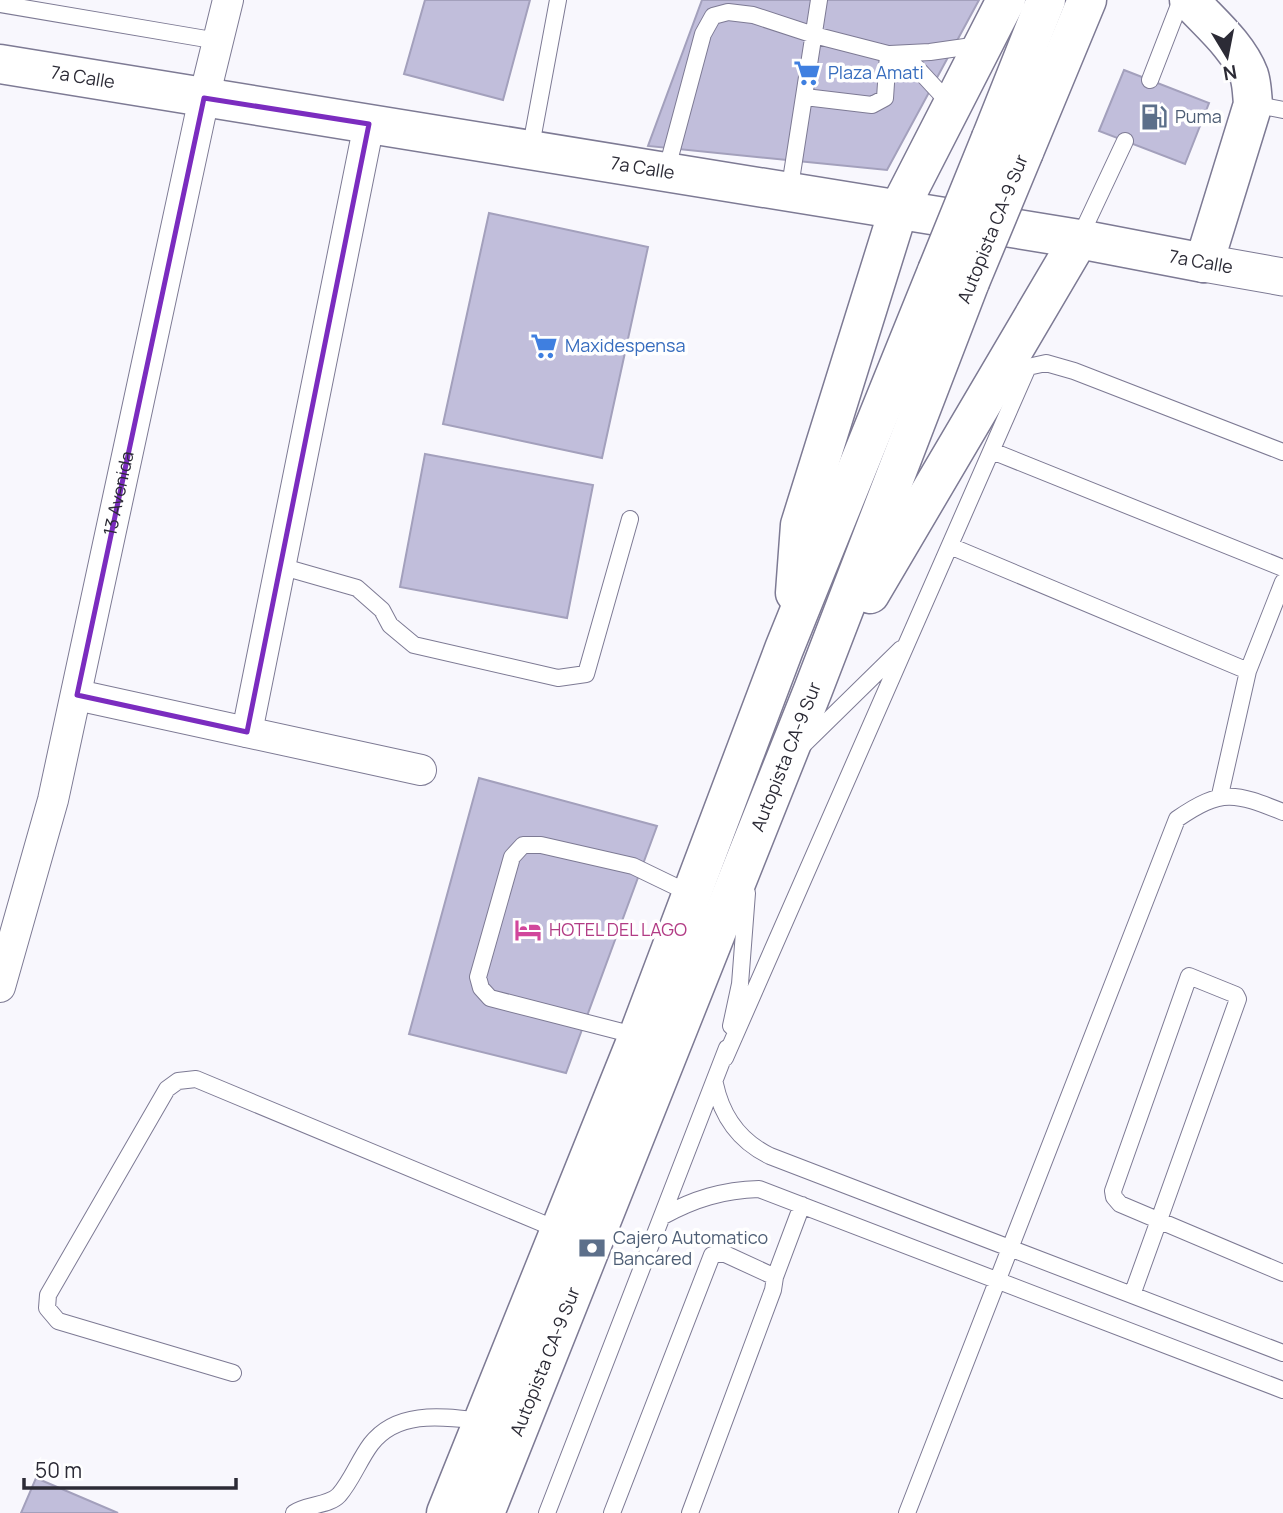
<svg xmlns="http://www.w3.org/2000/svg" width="1283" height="1513" font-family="Manrope,sans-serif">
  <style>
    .building { fill: #c1bedb; stroke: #a3a0bc; stroke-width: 2 }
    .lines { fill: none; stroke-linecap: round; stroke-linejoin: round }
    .service-casing { stroke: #7d7a94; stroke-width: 18 }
    .minor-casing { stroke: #7d7a94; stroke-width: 32 }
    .tertiary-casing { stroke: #7d7a94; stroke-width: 39 }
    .secondary-casing { stroke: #7d7a94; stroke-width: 41 }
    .trunk-casing { stroke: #7d7a94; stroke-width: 41 }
    .service { stroke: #fff; stroke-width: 16 }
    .minor { stroke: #fff; stroke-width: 30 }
    .tertiary { stroke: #fff; stroke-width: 37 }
    .secondary { stroke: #fff; stroke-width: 38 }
    .trunk { stroke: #fff; stroke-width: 38 }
    .trunk-bridge-casing { stroke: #7d7a94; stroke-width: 41; stroke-linecap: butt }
    .trunk-bridge { stroke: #fff; stroke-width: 38 }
    .marked { fill: none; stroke: #7b2cbf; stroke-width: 5; stroke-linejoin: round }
    .labels { text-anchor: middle; stroke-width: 7; stroke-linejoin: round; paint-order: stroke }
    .shop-label { font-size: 18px; fill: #366cbe; stroke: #fff; text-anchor: start }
    .street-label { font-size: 18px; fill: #2c2b36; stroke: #fff }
    .service-label { font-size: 18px; fill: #4e5e75; stroke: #fff; text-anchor: start }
    .hotel-label { font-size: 18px; fill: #b23c85; stroke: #fff; text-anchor: start }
  </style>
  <rect width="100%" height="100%" fill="#f8f7fd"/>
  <path class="building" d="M425,0H530L503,100L404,74Z
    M702,0H979L887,170L648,146Z
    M1124,70L1209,103L1185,164L1099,131Z
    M489,213L648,247L602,458L443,424Z
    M425,454L593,485L567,618L400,587Z
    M479,778L657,826L566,1073L409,1034Z
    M36,1478L118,1513H21Z"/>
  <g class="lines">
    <g class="service-casing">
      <path id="service" d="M0,4L218,41
        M890,54L930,52L979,45
        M1150,80L1181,0
        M805,97L872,105L885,98L888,54
        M1253,104L1283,110
        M530,151L558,0
        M666,172L703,34L713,16L728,12L753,15L814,35L888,54L916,67L952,106
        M789,193L819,0
        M1079,239L1125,141
        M992,451L1283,568
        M950,546L1248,671
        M280,566L357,588L382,610L390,625L414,645L558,678L586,674L630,519
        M802,746L901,649
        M1220,795L1248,671L1283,582
        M731,1026L740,984L747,893
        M638,1036L490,998L481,988L478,977L512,857L523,845H541L633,866L691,894
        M725,1058L1028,367L1046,363L1074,371L1283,452
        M715,1084C722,1117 739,1141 770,1156L1283,1353
        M663,1216C694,1199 723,1190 759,1189L1283,1390
        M775,1277L802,1205
        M1132,1295L1159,1220L1238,999L1236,995L1189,976L1113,1191L1114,1197L1120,1204L1283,1273
        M233,1373L58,1321L47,1308L48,1295L167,1089L178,1081L196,1079L561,1231
        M294,1513C307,1504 329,1506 339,1495C352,1480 359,1460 371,1444C398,1409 445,1417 483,1421
        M547,1513L727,1048
        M612,1513L712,1255L723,1253L775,1277L773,1290L690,1513
        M907,1513L1177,819C1222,788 1235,793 1283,812"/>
    </g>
    <g class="minor-casing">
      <g id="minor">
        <path d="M77,695L421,770"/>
        <path d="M247,732L369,124"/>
        <path id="s1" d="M0,987L53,800L204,98L228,0"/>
      </g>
    </g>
    <g class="tertiary-casing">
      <path id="tertiary" d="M1204,263L1283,277"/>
    </g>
    <g class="secondary-casing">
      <g id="secondary">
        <path id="s2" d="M0,64L1079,239L1204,263"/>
      </g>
    </g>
    <g class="trunk-casing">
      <g id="trunk">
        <path d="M1189,0C1210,23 1238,46 1249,75C1252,84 1252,94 1253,104L1204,263"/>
        <path d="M991,138L1046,0"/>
        <path d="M1024,152L1087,0"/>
        <path d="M795,593L800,525L898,211L1006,0"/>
        <path d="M870,594L1079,239"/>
        <path d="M446,1513L638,1036L784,649L937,271"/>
        <path id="s3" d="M485,1513L813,690L970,282"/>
      </g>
    </g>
    <use href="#service" class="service"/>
    <use href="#minor" class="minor"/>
    <use href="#tertiary" class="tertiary"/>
    <use href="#secondary" class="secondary"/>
    <use href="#trunk" class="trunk"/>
    <g class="trunk-bridge-casing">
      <path id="trunk-bridge" d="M937,271L991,138
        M970,282L1024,152"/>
    </g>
    <use href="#trunk-bridge" class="trunk-bridge"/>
  </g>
  <path class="marked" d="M204,98L369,124L247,732L77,695Z"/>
  <defs>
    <g id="supermarket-bare" transform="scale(2.1)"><path d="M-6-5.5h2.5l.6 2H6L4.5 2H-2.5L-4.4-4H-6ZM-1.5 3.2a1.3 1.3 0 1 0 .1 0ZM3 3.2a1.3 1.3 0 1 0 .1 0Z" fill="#3f7fe0" stroke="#fff" stroke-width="2.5" paint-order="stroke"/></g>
    <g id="fuel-bare" transform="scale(2.1)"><path d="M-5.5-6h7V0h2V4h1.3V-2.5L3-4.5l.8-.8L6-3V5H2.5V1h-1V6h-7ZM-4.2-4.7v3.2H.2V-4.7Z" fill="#5c6f8a" stroke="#fff" stroke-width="2.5" paint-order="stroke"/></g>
    <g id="hotel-bare" transform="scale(2.1)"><path d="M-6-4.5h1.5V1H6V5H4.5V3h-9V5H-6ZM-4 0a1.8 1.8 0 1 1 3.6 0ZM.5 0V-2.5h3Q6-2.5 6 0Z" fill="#d1479c" stroke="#fff" stroke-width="2.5" paint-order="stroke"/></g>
    <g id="bank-bare" transform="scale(2.1)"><path d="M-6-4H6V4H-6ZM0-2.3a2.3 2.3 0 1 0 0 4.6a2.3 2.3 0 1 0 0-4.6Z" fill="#5c6f8a" stroke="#fff" stroke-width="2.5" paint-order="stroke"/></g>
  </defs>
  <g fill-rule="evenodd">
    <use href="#supermarket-bare" x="807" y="73"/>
    <use href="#fuel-bare" x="1154" y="117"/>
    <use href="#supermarket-bare" x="544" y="346"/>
    <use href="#hotel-bare" x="528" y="930"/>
    <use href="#bank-bare" x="592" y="1248"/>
  </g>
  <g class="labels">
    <g class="shop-label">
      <text x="828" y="79">Plaza Amati</text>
      <text x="565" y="352">Maxidespensa</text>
    </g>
    <g class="street-label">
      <text dy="6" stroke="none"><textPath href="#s2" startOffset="84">7a Calle</textPath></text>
      <text dy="6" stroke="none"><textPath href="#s2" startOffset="651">7a Calle</textPath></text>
      <text transform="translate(993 229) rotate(-68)" y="6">Autopista CA-9 Sur</text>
      <text transform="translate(1201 262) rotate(10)" y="6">7a Calle</text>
      <text dy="6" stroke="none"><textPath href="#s1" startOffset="508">13 Avenida</textPath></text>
      <text dy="6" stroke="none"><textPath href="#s3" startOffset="814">Autopista CA-9 Sur</textPath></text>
      <text dy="6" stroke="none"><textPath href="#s3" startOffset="163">Autopista CA-9 Sur</textPath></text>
    </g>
    <g class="service-label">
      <text x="1175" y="123">Puma</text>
      <text x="613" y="1244">Cajero Automatico<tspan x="613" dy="21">Bancared</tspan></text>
    </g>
    <g class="hotel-label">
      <text x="549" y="936">HOTEL DEL LAGO</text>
    </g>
  </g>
  <g transform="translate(1227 56) rotate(170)" stroke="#ffffff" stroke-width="5" paint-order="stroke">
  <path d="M0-5L12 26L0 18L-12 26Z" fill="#2c2b36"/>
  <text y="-10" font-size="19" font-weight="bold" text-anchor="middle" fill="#2c2b36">N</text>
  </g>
  <path d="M24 1478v10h212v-10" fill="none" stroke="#2c2b36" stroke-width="3.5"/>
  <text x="35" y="1478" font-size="21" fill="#2c2b36" stroke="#ffffff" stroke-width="5" paint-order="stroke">50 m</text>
</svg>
